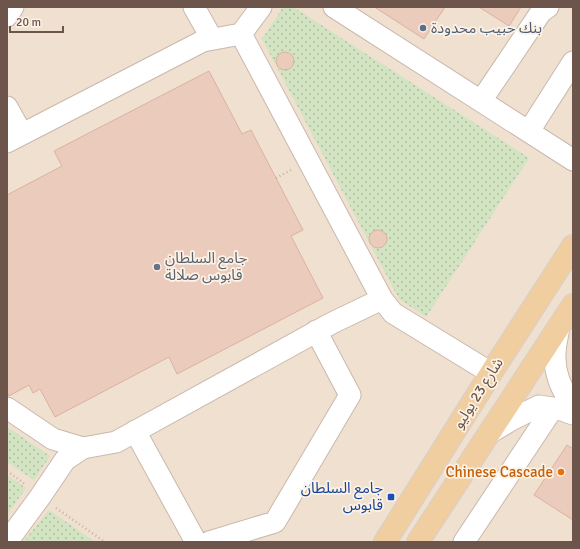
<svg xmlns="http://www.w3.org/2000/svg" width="580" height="549" font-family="Signika,'Noto Sans Arabic',sans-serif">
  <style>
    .residential { fill: #efe0d0 }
    .grass { fill: url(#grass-dots) }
    .building { fill: #ebccbc; stroke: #dbb29e }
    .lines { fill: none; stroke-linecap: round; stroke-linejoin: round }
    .minor-casing { stroke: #cab8ac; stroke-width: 23 }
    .major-casing { stroke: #d6cfcd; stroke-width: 24 }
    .path { stroke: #cfafa0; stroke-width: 2.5; stroke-dasharray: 1 3; stroke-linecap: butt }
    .minor { stroke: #fff; stroke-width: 21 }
    .major { stroke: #f1cea0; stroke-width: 22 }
    .service-dot { fill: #5c6f8a; stroke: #fcf2e6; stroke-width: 1.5 }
    .worship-dot { fill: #6b7280; stroke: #fcf2e6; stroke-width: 1.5 }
    .food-dot { fill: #e8710a; stroke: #fcf2e6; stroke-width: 1.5 }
    .transit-dot { fill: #1a4fb4; stroke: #fcf2e6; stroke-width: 1.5 }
    .labels { text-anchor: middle; stroke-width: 3.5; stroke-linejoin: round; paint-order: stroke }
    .service-label { font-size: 15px; fill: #4e5e75; stroke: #fcf2e6; text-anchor: start }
    .worship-label { font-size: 15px; fill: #5b616d; stroke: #fcf2e6; text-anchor: start }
    .street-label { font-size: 15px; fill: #6d554b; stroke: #fcf2e6 }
    .food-label { font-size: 15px; fill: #c56008; stroke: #fcf2e6; text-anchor: end }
    .transit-label { font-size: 15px; fill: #164399; stroke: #fcf2e6; text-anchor: end }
  </style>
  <defs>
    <pattern id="grass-dots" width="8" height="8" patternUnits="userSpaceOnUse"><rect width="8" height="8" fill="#d2e4c2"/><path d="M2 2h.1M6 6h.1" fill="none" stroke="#afbca0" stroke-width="1.8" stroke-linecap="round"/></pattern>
  </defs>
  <rect width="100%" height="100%" fill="#f9eee1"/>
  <path class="residential" d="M7,7H573V542H7Z"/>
  <path class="grass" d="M283,7H293L529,158L426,317L399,299L262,39Z
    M7,427L50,456L34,480L7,462Z
    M7,475L26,488L7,515Z
    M49,510L95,542H23Z"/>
  <path class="building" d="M377,7H445L424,39L376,8Z
    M479,7H521L509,26Z
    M276 61a9 9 0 1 1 18 0a9 9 0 1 1-18 0Z
    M209,71L242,134L251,130L303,230L291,236L323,298L177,374L169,357L55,417L40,389L33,393L29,385L9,396L7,392V195L62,166L54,151Z
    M369 239a9 9 0 1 1 18 0a9 9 0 1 1-18 0Z
    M567,445L573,449V520L534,495Z"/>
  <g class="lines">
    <g class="minor-casing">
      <path id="minor" d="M194,7L212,39
        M261,7L241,34L382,299L393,313L491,373
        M334,7L573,160
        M7,16L13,7
        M481,101L541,12L548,7
        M7,107L22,134
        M529,131L573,62
        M7,142L203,41L241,34
        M559,326C558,335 555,345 555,354C554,372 562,391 573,406
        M7,408L53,439L83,448L116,442L332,323L382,299
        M135,431L196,542
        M488,434L513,419L539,406L559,409L573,414
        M7,542L40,497L65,460L83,448
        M209,542L275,522L350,395L316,331
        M464,542L553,408"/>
    </g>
    <g class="major-casing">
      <path id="major" d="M385,542L491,373L573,246
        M418,542L573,305"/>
    </g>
    <path class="path" d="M276,178L291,170
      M7,471L25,484
      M56,508L105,542"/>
    <use href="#minor" class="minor"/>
    <use href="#major" class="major"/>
  </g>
  <circle class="service-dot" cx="423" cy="28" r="4"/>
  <circle class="worship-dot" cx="157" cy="267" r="4"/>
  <circle class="food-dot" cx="561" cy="472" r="4"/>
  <rect class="transit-dot" x="387" y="493" width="8" height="8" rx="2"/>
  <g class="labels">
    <g class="service-label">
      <text x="431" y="33">بنك حبيب محدودة</text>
    </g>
    <g class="worship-label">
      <text x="165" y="263">جامع السلطان<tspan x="165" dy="17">قابوس صلالة</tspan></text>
    </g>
    <g class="street-label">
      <text transform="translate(478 393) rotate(-58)" y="5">شارع 23 يوليو</text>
    </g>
    <g class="food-label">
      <text x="553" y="477">Chinese Cascade</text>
    </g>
    <g class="transit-label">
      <text x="383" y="493">جامع السلطان<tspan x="383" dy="17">قابوس</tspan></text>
    </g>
  </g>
  <rect width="580" height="549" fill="none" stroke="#6d554b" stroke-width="16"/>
  <path d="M10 26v6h53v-6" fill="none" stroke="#6d554b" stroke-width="2"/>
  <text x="16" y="26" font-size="12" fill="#6d554b" stroke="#fcf2e6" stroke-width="3" paint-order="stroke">20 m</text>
</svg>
